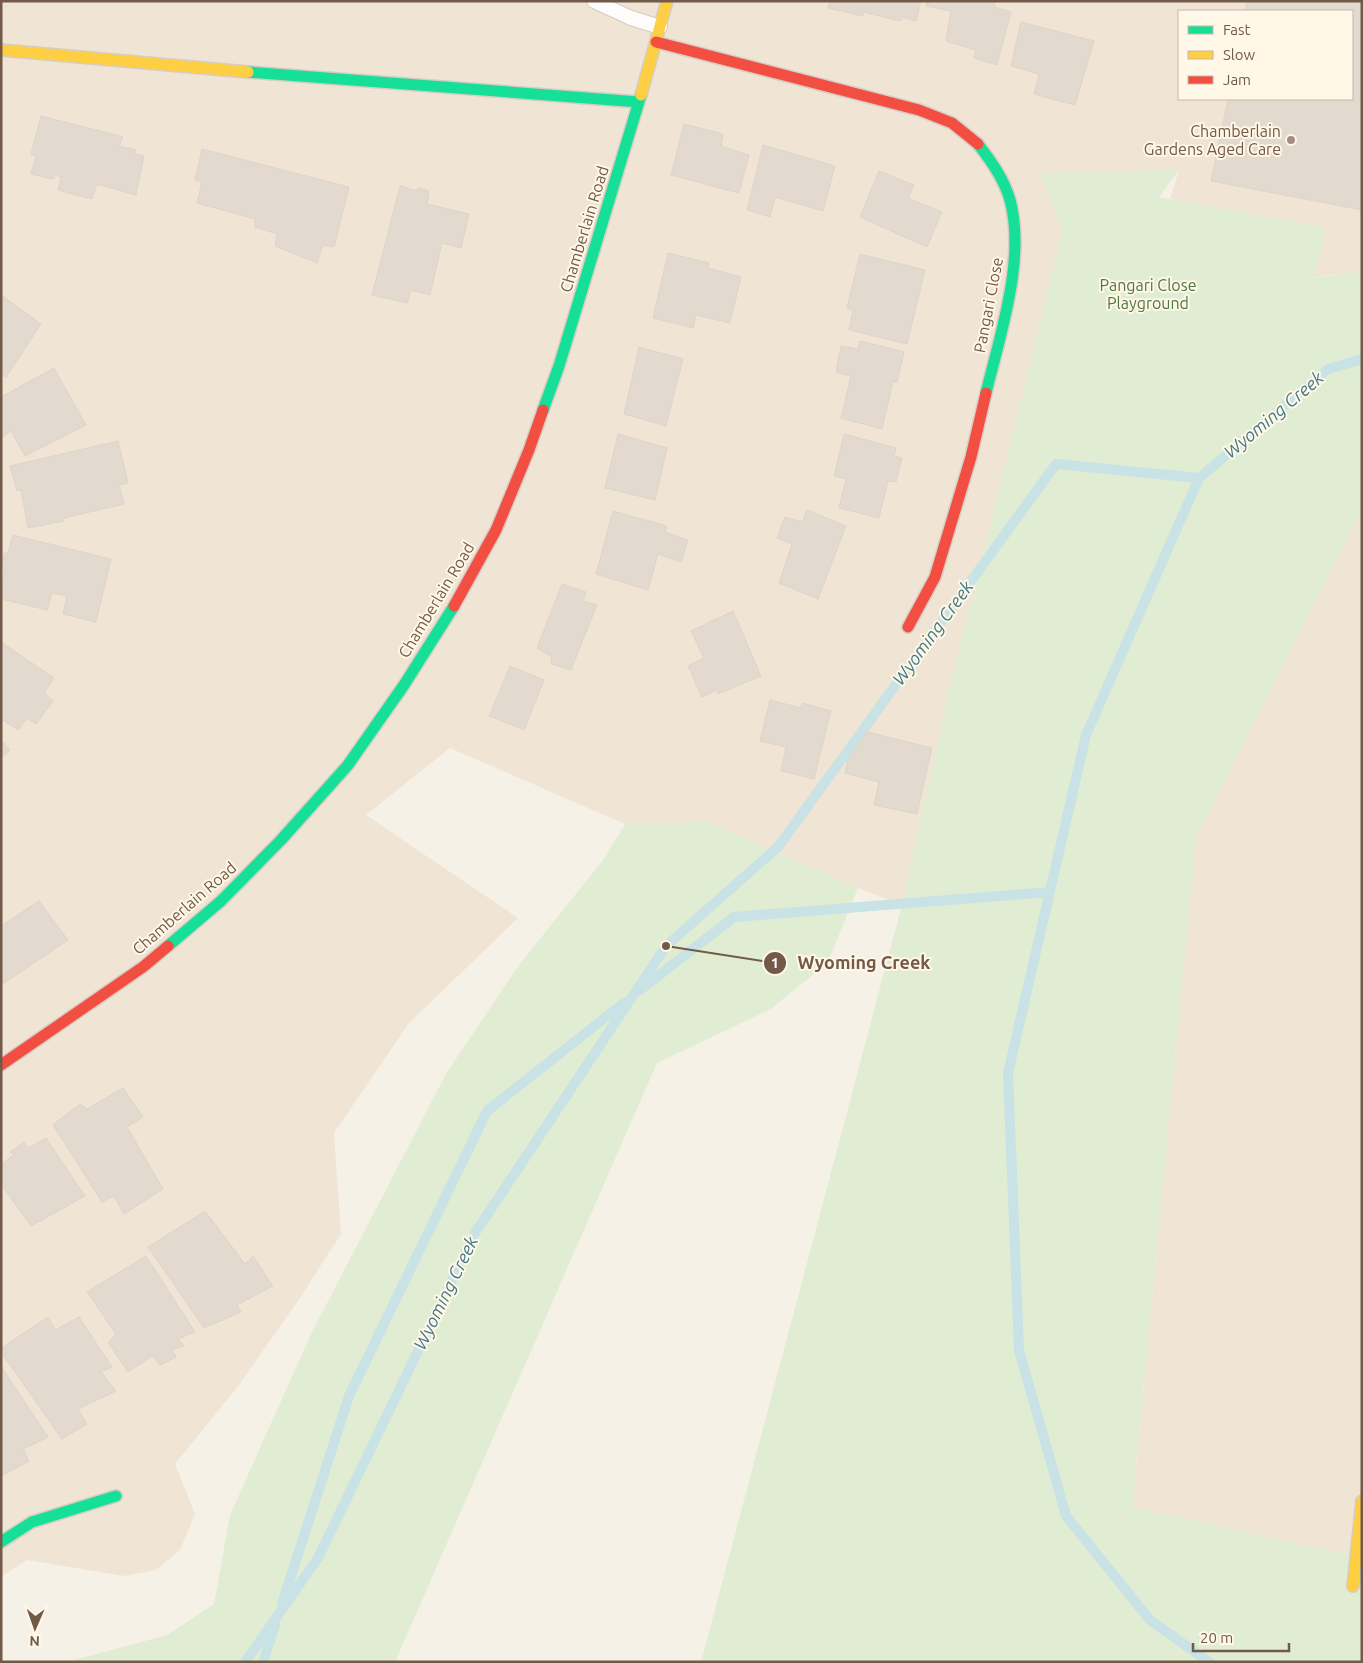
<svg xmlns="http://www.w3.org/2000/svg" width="1363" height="1663" font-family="Ubuntu,sans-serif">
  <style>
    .residential { fill: #f0e4d4; fill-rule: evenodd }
    .green { fill: #e1edd2 }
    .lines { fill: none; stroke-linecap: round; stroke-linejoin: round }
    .stream { stroke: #c9e2e6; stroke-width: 10 }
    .building { fill: #e2d9cf; stroke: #dfd4c9 }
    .lane-casing { stroke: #d5ccc2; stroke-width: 16 }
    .fast-casing { stroke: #d6cdc4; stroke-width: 14 }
    .slow-casing { stroke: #d6cdc4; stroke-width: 14 }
    .jam-casing { stroke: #d6cdc4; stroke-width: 14 }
    .lane { stroke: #fefdfb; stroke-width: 14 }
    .fast { stroke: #16e098; stroke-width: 11 }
    .slow { stroke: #ffcf43; stroke-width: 11 }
    .jam { stroke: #f24e42; stroke-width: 11 }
    .poi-dot { fill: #a18e80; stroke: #fff7e7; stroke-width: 2 }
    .labels { text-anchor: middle; stroke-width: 4; stroke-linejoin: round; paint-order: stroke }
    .poi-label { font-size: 16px; fill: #735948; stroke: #fff7e7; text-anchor: end }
    .street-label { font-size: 16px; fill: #735948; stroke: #fff7e7 }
    .park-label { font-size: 16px; fill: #4e7940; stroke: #fff7e7 }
    .water-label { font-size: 18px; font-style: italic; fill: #417987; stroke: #fff7e7 }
    .leader { fill: none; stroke: #735948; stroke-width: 2 }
    .callout-dot { fill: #735948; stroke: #fff7e7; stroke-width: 2 }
    .mark-label { font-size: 15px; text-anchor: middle; font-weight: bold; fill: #fff }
    .callout-label { font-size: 18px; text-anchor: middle; font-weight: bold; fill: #735948; stroke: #fff7e7; stroke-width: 4; stroke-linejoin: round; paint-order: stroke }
  </style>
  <rect width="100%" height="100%" fill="#f6f1e7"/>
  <path class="residential" d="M1,1H1362V271L1301,279L1326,228L1170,199L1179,170L1039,173L1047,188L1062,232L948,700L902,905L858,888L708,822L625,824L450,748L366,815L518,918L409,1023L334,1133L341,1234L300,1298L239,1385L175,1464L195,1514L180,1550L156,1570L124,1576L27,1560L1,1577ZM1179,11H1352V99H1179Z
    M1362,510V1558L1132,1508L1196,837Z"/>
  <path class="green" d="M1179,170L1159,197L1326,228L1314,278L1362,271V510L1196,837L1132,1507L1362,1558V1662H701L902,905L947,700L1062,232L1047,188L1039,173Z
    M708,822L858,888L828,962L771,1009L657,1063L395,1662H66L167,1635L214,1604L230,1515L311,1334L447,1072L519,965L603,860L625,824Z"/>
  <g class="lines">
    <path class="stream" d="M1199,478L1086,735L1008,1073L1019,1350L1066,1516L1150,1620L1209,1662
      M640,990L734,917L1050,892
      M282,1604L349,1396L487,1111L625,1002
      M245,1662L318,1558L475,1233L666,946L778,847L1056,464L1199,478L1328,369L1362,359
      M263,1662L275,1625"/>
  </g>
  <path class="building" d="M830,1H921L916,21L902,17L901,21L863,12V16L828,8Z
    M927,1H995L994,7L1011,12L997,65L974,58L976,50L946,41L951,11L926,6Z
    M1247,1H1362V210L1211,181L1228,99H1352V11H1245Z
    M1021,22L1094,41L1075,105L1034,94L1039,74L1011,66Z
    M41,116L123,137L119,146L136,150L135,154L144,156L136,195L97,184L92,199L58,190L61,177L55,175L53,179L31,174L36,156L31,154Z
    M684,124L723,134L721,146L749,155L739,193L671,175Z
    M763,145L835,166L823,211L775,197L770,217L747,210Z
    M202,149L349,187L334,247L323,245L317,263L275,246L277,234L255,227V219L197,203L202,182L195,180Z
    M879,171L914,185L908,198L942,212L927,247L860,217Z
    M400,186L418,191V188L429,191L427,204L469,214L461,248L442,243L430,295L411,290L407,303L372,295Z
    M668,253L709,263L708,268L741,277L730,323L696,315L693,328L653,318Z
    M860,254L925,270L907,344L849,330L853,310L847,308Z
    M1,295L41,324L6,377L1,374Z
    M860,341L904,352L897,382H893L882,429L841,418L851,376L836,372L841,346L858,349Z
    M639,347L683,359L666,426L624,414Z
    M54,368L86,425L25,456L11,431L2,437L1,435V397Z
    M618,434L667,448L655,500L605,488Z
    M844,434L896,448L894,456L902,458L896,482L888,481L879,518L839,508L846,479L834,476Z
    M118,441L128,483L119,485L124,504L64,518V521L28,528L21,490L17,491L10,466Z
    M807,510L846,526L818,599L779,583L792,544L777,538L785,517L802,522Z
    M613,511L667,526L665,532L688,540L681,562L658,554L648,590L596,574Z
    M13,535L111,559L96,622L63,614L67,596L52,593L47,610L1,599V588L5,571L1,569L4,553H8Z
    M562,584L586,592L583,601L597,605L571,670L551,664L552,657L537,648Z
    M733,611L761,676L718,694L717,690L702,697L688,666L704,658L691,631Z
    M1,642L54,678L44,693L53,701L36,724L27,718L18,730L1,719Z
    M510,666L544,680L524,730L489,716Z
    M770,700L801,708L802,703L831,711L814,779L781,771L786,747L760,741Z
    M867,732L932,748L917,814L874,805L879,782L845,773L848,759Z
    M1,740L10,750L1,758Z
    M39,901L68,940L1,985V926Z
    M123,1088L143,1117L127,1127L163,1189L124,1214L114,1196L102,1202L53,1125L80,1104L87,1109Z
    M46,1138L85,1196L31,1226L1,1184V1164L14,1155L10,1152L24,1142L28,1148Z
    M205,1211L245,1264L253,1256L273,1286L237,1305L241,1312L204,1328L148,1247Z
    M146,1256L195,1332L178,1339L184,1346L172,1350L176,1357L160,1365L152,1356L128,1372L108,1342L116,1334L87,1292Z
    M48,1317L55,1330L79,1317L112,1367L101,1372L116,1391L78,1409L87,1424L62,1439L1,1352V1348Z
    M1,1366L48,1437L23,1449L29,1461L1,1476Z"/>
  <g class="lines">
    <g class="lane-casing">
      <path id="lane" d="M594,1L631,18L660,27"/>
    </g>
    <g class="fast-casing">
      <path id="fast" d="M248,72L639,102
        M978,144C991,161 1004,179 1010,200C1026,259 1000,335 986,393
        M543,410L559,366L641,95
        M168,946L221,901L281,840L348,765L404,685L454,606
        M1,1542L32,1522L116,1496"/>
    </g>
    <g class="slow-casing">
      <path id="slow" d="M1,50L248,72
        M641,95L667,1
        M1353,1586L1362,1501"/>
    </g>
    <g class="jam-casing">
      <path id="jam" d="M656,42L919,110L952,123L978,144
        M454,606L496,530L529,450L543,410
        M908,627L935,577L971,457L986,393
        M1,1065L143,967L168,946"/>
    </g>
    <use href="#lane" class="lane"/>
    <use href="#fast" class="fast"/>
    <use href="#slow" class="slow"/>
    <use href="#jam" class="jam"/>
  </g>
  <circle class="poi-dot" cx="1291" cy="140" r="5"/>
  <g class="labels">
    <g class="poi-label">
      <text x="1281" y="137">Chamberlain<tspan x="1281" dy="18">Gardens Aged Care</tspan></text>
    </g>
    <g class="street-label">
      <text transform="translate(584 229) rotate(-73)" y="6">Chamberlain Road</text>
      <text transform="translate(988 305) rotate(-79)" y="6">Pangari Close</text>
      <text transform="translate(436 600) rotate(-59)" y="6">Chamberlain Road</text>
      <text transform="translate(184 908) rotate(-41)" y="6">Chamberlain Road</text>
    </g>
    <g class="park-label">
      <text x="1148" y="291">Pangari Close<tspan x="1148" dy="18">Playground</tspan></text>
    </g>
    <g class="water-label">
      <text transform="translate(1274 415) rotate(-40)" y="6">Wyoming Creek</text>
      <text transform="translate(933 633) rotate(-54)" y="6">Wyoming Creek</text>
      <text transform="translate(446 1293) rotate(-64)" y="6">Wyoming Creek</text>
    </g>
  </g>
  <path class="leader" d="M666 946L775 963"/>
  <g class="callout-dot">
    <circle cx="666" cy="946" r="5"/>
    <circle cx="775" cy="963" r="12"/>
  </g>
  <g class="mark-label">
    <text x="775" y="968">1</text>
  </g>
  <g class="callout-label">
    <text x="864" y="969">Wyoming Creek</text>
  </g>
  <rect width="1363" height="1663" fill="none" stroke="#735948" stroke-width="5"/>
  <rect x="1178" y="10" width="175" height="90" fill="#fff7e7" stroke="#c7b8a7"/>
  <rect x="1188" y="26" width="25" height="8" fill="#16e098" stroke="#c7b8a7"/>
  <text x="1223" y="35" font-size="15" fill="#735948">Fast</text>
  <rect x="1188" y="51" width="25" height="8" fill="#ffcf43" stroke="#c7b8a7"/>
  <text x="1223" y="60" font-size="15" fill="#735948">Slow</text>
  <rect x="1188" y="76" width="25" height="8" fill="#f24e42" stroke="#c7b8a7"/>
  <text x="1223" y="85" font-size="15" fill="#735948">Jam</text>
  <g transform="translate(35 1628) rotate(182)" stroke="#fff7e7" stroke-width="4" paint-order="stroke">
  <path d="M0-4L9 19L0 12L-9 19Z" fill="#735948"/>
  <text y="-8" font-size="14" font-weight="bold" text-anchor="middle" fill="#735948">N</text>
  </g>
  <path d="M1193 1643v8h96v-8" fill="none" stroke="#735948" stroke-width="2.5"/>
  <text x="1200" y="1643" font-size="15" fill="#735948" stroke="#fff7e7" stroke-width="4" paint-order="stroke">20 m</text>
</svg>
